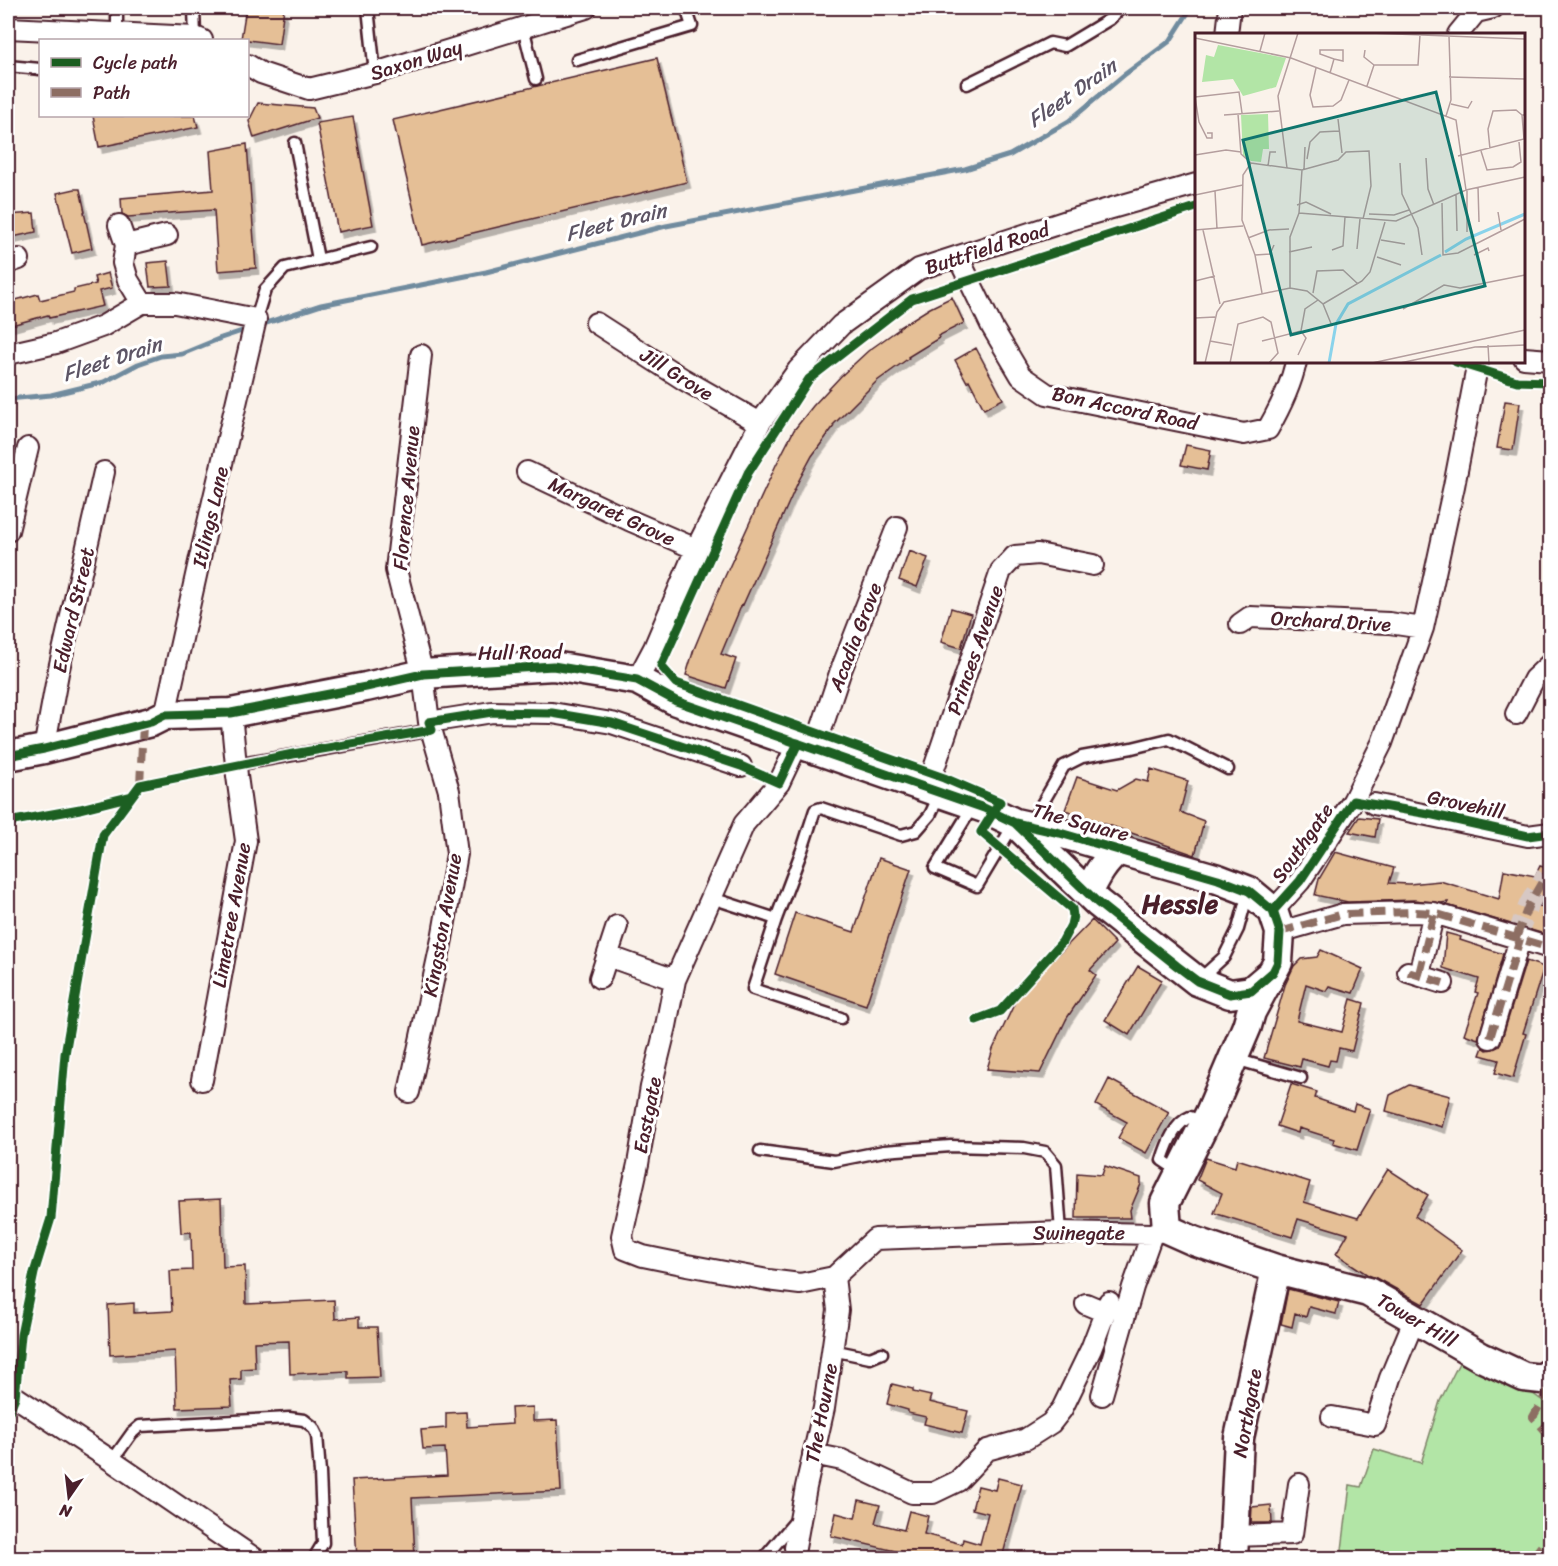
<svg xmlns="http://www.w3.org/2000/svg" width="1558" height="1566" font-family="Sriracha,sans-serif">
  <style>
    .green { fill: #b2e5a6; stroke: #7e8268; stroke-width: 1.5 }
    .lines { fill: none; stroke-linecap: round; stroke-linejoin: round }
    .stream { stroke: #708b9e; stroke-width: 5 }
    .building { fill: #e5bf96; stroke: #4a1f2b; stroke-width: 1.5; filter: url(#shadow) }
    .street-tunnel { stroke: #d7c8c4; stroke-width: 20; stroke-dasharray: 20 10; stroke-linecap: butt }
    .lane-casing { stroke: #4a1f2b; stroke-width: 15 }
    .street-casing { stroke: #4a1f2b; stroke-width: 24 }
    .secondary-casing { stroke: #4a1f2b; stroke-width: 33 }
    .lane { stroke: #fff; stroke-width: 10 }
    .street { stroke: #fff; stroke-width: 20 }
    .secondary { stroke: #fff; stroke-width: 28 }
    .quiet { stroke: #8d6e63; stroke-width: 8; stroke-dasharray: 15 8; stroke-linecap: butt }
    .cycleway-casing { stroke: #fff; stroke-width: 13 }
    .cycleway { stroke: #1b5e20; stroke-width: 9 }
    .labels { text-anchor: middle; stroke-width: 6; stroke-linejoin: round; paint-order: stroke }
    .street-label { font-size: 20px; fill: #4a1f2b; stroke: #fff }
    .water-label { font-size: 21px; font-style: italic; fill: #5d5565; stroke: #fff }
    .district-label { font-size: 26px; font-weight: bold; fill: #4a1f2b; stroke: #fff }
    .inset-river { fill: none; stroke: #8ad3eb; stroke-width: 3 }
    .inset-road { fill: none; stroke: #b49e9e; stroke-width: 1.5 }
    .view { fill: #0f766e; fill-opacity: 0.15; stroke: #0f766e; stroke-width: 3 }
    .inset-edge { fill: none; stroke: #4a1f2b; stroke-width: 3 }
  </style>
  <defs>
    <filter id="shadow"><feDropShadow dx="3.5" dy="6" stdDeviation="0" flood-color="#0004"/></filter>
  </defs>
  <rect width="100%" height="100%" fill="#faf2ea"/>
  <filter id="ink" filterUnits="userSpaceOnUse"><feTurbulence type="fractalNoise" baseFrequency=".0167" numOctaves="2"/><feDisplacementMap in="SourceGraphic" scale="12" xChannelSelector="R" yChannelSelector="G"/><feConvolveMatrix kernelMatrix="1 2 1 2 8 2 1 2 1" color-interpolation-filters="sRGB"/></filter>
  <g filter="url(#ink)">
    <path class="green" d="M1459,1363L1533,1394L1550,1406V1558H1341L1350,1485L1361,1487L1374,1449L1421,1463L1440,1401Z"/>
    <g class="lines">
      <path class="stream" d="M260,325L321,305L486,272L666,226L965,169L1010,155L1069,121L1124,75L1170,41L1191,8
        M8,399L51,395L104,382L138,364L161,356L182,354L221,338L248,329"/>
    </g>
    <path class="building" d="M246,8H284L279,44L241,39Z
      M657,58L687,182L422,245L393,120Z
      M258,103L313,108L317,118L254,138L249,121Z
      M93,116H195L198,127L99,147Z
      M353,117L373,225L338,232L317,123Z
      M247,144L256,268L218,271L214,210L154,214V215L128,217L122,214L121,198L213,190L210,151Z
      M75,189H80L85,212H84L92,248L72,253L57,193Z
      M34,213L36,232L8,238V215Z
      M168,261L171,286L150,287L147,263Z
      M108,273L112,288L99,291L103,306L49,318L48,315L8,326V302L38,294L40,300L74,292V289L96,284L94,277Z
      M952,297L964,323L938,336L939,338L908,357L909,358L877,381L833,425L834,426L812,456L798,482L743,605L742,604L721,654L736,659L726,688L686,675L694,649L716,596L776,465L794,430L813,406L841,376L868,351L899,329L898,328L930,308Z
      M976,348L1003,399L984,409L969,380L967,382L955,360Z
      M1505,401L1520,403L1513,450L1497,448Z
      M1186,445L1211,450L1207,470L1181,465Z
      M909,551L928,558L917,587L899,580Z
      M951,608L971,614L961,648L941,642Z
      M1151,769L1188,781L1180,812L1204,821L1195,855L1065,810L1077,777L1117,790L1136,779L1148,782Z
      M1359,817L1378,819L1375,837L1349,832Z
      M1335,852L1394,868L1389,883L1409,884L1440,881L1499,899L1504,870L1535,876L1540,866L1551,869V886L1539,906L1551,910V936L1447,905L1448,902L1441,903L1414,900L1348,902L1315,895L1319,879Z
      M879,858L911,869L866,1005L775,974L795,913L854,932Z
      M1092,920L1115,943L1090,970L1096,975L1067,1018L1040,1073L987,1069L993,1049L1018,996Z
      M1446,933L1461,937L1460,940L1503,954L1478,1039L1464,1034L1478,993L1475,992L1479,979L1443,968Z
      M1321,950L1363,969L1353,993L1329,986L1326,991L1306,984L1297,1021L1342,1032L1351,999L1364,1003L1352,1051L1339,1048L1336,1061L1330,1060L1328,1066L1302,1059L1300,1067L1264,1058L1285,985L1294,966L1301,959L1317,957Z
      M1526,961L1544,967L1523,1033L1526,1034L1513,1078L1495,1073L1499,1060L1480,1055L1483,1047L1487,1050L1493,1049L1498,1047L1501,1042Z
      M1138,966L1162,980L1129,1035L1105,1020Z
      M1109,1079L1169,1112L1146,1153L1118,1138L1127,1122L1096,1105Z
      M1291,1084L1317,1092L1315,1098L1353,1111L1355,1104L1370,1109L1357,1150L1333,1143L1334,1139L1299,1128L1298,1133L1277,1126Z
      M1409,1085L1450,1096L1442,1127L1386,1111L1390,1095Z
      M1206,1158L1235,1167L1237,1159L1310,1182L1304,1202L1358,1218L1388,1169L1428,1195L1415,1216L1462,1250L1423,1304L1376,1278L1368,1275L1336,1254L1348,1234L1298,1219L1292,1237L1214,1213L1222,1193L1197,1180Z
      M1105,1166L1141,1178V1184L1130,1210L1131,1218H1076L1077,1173L1102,1175Z
      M221,1199L223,1267L245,1266L246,1304L334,1300L335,1319L359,1317V1327H377L380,1377L348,1378V1371L290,1374L289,1341L254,1342L255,1368L241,1369V1379L230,1380L232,1406L177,1408L175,1351L110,1355L108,1305L134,1303V1313L172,1311L170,1271L192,1270L191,1232L181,1233L179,1201Z
      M1288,1289L1339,1302L1336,1314L1309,1307L1306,1317L1295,1313L1292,1327L1281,1324Z
      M892,1384L913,1389V1392L931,1396L929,1402L968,1411L962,1433L924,1424L926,1417L908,1413V1410L887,1404Z
      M533,1407V1421L557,1420L561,1491L412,1498L415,1558H357L352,1480L447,1475L445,1448L423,1449L421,1430L446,1428V1413L466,1412L467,1427L512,1424L511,1408Z
      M998,1478L1022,1484L1002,1558H925L831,1536L836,1513L855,1518L859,1500L880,1505L875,1523L904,1530L909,1511L928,1516L924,1534L962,1544L963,1539L980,1544L988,1513L972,1509L978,1486L995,1490Z
      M1271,1505L1272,1523H1251L1252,1507Z"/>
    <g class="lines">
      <path class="street-tunnel" d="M1516,938L1529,904L1546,875"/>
      <g class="lane-casing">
        <path id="lane" d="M194,8L195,37
          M368,8L375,73
          M523,27L536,79
          M117,34V8
          M577,60L692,26L686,8
          M8,66L40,69
          M967,84L1050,43L1065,46L1110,19L1121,8
          M295,143L318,259
          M256,319L265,290L285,268L371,247
          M236,765L432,730
          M973,806L935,868L977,886L1014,824
          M1031,823L1064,766L1082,757L1132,748L1169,739L1228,769
          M712,898L776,919L802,850L815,810L821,808L901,835L916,831L930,815L940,794
          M776,919L753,989L841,1018
          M1200,979L1224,957L1238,929L1248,893
          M1235,1059L1301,1078
          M760,1151L834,1161L884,1151L951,1146L1024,1148L1045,1152L1056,1165L1061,1232
          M1180,1172L1162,1160C1167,1144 1175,1123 1190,1117L1203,1122
          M832,1350L870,1358L882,1353
          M112,1461L132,1433L140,1426L289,1418L304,1420L313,1427L317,1435L320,1473L323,1543L314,1558
          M764,1558L798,1518"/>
      </g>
      <g class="street-casing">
        <path id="street" d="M8,28L195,37L202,40
          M1227,34L1230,8
          M1458,34L1476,12L1493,8
          M248,65L261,73L309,89L375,73L586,8
          M119,225L126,245L123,263L128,280L142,303
          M126,245L167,235
          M958,257L992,327L1021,376L1047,394L1244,434L1268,429C1280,408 1291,385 1296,362
          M8,263L19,259
          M596,323L683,379L760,423
          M8,354L56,343L103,326L142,303H175L256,319L203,544L165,715
          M1524,358L1550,360
          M527,472L629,520L696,549
          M8,531L28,448
          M1240,624L1250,617L1389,623L1423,628
          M637,680L654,648L696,549L760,423L798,370L841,325L919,269L1070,220L1196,184
          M1516,714L1534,679L1550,664
          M429,722L492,712L552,713L612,723L741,766
          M798,743L779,783L744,824L675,980L666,1026L651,1087L638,1164L622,1236L625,1249L643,1256L687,1265L768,1280L800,1284L834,1277L875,1239L1061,1232L1152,1234L1167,1229
          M815,748L840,673L897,527
          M44,749L58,673L104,472
          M927,789L1001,571L1015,556L1038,554L1093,565
          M1374,804L1528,836L1550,833
          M1273,911L1300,881L1353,801L1382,743L1423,628L1454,486L1478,362
          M1280,932L1343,914L1414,912L1434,913L1550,948
          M608,956L675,980
          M1408,972L1443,983
          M1419,974L1434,913
          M600,978L617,926
          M1490,1038L1520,939
          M202,1080L246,841L237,776L231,713
          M409,1092L442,939L457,854L449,791L429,722L423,674L396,570L421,355
          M1086,1304L1105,1312
          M8,1392L112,1461L254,1558
          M1102,1395L1133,1287L1152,1234
          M1332,1417L1375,1425L1390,1378L1415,1318
          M813,1454L842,1460L912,1493H933L958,1481L987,1450L1026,1439L1051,1423L1062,1409L1091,1349L1109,1302
          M1234,1536L1292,1534L1299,1484
          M795,1548L806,1487L824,1408L838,1310L834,1277"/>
      </g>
      <g class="secondary-casing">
        <path id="secondary" d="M8,756L44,749L151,722L165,715L231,713L366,687L423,674L553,666L637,680L676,701L984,808L1015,823L1060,833L1218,879L1249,891L1273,911L1280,932L1278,962L1251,1012L1247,1026L1210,1113L1165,1203L1167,1229L1194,1241L1276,1269L1368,1292L1481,1357L1524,1377L1542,1379L1550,1373
          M1015,823L1098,903L1197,981L1230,994L1251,991L1271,974
          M1088,893C1097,875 1103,863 1119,850
          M1233,1558L1239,1438L1276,1269"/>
      </g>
      <use href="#lane" class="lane"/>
      <use href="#street" class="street"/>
      <use href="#secondary" class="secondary"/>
      <path class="quiet" d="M140,785L143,724
        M1280,932L1343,914L1414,912L1434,913L1550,948
        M1516,938L1529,904L1546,875
        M1408,972L1443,983
        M1419,974L1434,913
        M1490,1038L1520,939
        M1550,1387L1533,1417L1550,1436
        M1532,1558L1548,1537L1550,1520"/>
      <g class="cycleway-casing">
        <path id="cycleway" d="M1456,362L1517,381L1550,382
          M8,756L44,749L151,722L165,715L231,713L366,687L423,674L553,666L637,680L676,701L984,808L1015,823L1060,833L1218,879L1249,891L1273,911
          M8,822L80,809L132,796
          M1015,823L1098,903L1177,966L1197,981L1230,994L1251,991L1273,972L1278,962L1280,932L1273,911
          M1273,911L1300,881L1353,801L1429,814L1528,836L1550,833
          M976,1020L1000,1011L1062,942L1071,925L1073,916L1072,909L981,832L1000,802L944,778L676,683L661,666L748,473L809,379L912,299L1196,207
          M8,1414L15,1397L21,1335L34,1273L51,1218L65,1054L103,835L140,785L293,754L432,730L429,722L492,712L552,713L612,723L741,766L779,783L798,743"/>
      </g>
      <use href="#cycleway" class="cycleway"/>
    </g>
  </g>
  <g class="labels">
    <g class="street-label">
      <text transform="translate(416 60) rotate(-17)" y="7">Saxon Way</text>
      <text transform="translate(987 248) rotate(-18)" y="7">Buttfield Road</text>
      <text transform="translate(677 374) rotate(32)" y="7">Jill Grove</text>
      <text transform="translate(1125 408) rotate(12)" y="7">Bon Accord Road</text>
      <text transform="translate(406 498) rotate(-85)" y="7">Florence Avenue</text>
      <text transform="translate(612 511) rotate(25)" y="7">Margaret Grove</text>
      <text transform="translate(210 517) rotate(-77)" y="7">Itlings Lane</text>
      <text transform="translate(73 610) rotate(-77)" y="7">Edward Street</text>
      <text transform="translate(1331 621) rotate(3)" y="7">Orchard Drive</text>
      <text transform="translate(855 637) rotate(-69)" y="7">Acadia Grove</text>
      <text transform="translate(975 650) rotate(-71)" y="7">Princes Avenue</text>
      <text transform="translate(520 652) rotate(-1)" y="7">Hull Road</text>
      <text transform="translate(1466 804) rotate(12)" y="7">Grovehill</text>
      <text transform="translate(1081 822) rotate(15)" y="7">The Square</text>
      <text transform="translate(1302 843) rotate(-55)" y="7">Southgate</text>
      <text transform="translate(231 915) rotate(-80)" y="7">Limetree Avenue</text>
      <text transform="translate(442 925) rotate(-80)" y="7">Kingston Avenue</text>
      <text transform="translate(647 1115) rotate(-79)" y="7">Eastgate</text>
      <text x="1079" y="1240">Swinegate</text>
      <text transform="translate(1417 1320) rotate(30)" y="7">Tower Hill</text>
      <text transform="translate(821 1413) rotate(-79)" y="7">The Hourne</text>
      <text transform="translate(1247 1413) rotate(-80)" y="7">Northgate</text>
    </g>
    <g class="water-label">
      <text transform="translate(1072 93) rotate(-35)" y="7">Fleet Drain</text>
      <text transform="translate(616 222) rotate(-14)" y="7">Fleet Drain</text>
      <text transform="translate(112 359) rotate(-18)" y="7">Fleet Drain</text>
    </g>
    <g class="district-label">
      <text x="1180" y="913">Hessle</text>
    </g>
  </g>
  <g transform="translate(1195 33)">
    <rect width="330" height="330" fill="#faf2ea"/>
    <path d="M23,12L91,25L81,54L48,63L38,46L7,49L11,22L19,24Z" fill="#b2e5a6"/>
    <path d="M73,81L74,116H68L66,129L56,128L48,123L46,82Z" fill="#b2e5a6"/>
    <path class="inset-river" d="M250,219L271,206L330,181M134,330L141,291L153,271L246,222"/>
    <path class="inset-road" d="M175,0L330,6M0,5L96,25L261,87L271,157M170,17L169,24L179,32M65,18L70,0M121,35L115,62L118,74L138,73L146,67L154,47M135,40L139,26L125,21V17H148V28L139,26M254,44L330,46M172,53L179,32H223L225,2M0,64L44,59L47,80M0,64L4,89L12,105H17V100H12M256,71L273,75L277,68M43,81L46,121L56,130L107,137L143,127L151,119L174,118L176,153L168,186M29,82L84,78M251,83L256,67L254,3M143,86L147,120M295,116L293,96L298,78L321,77L327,82M286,118L292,137L318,134L326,129L324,109M0,122L31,117L46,119M263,123L329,106L327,82H330M231,125L233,156L239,172M112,126L115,109L125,99L144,98M56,130L48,142L47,187L60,222L67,260M205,130L207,161L223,195L227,222M73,133L75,119H81M92,135L83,63L103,0M109,136L110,114M283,154L284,189M272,157V199M20,158L22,196M0,162L48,152M261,162L262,198M247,170L248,222L263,220L330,186M102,172L111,169L136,181M303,179L306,197M104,180L201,188L271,157L330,144M104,180L107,137M174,181L199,182L214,177M0,197L48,193M8,197L25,271M53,205L74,197L94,196M186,207L210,211M162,216L165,186M137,217L148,213L150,184M94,219L117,214M60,222L75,221L79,212M279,222L293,215L294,218M182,224L206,232M0,248L20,243M95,255V204L104,180M118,260L122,238L148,237L163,251M128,271L167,248L175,239L190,189M208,276L249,252L265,255L330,242M0,285L20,284M15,308L37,312M67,308L106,298L110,276L123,267M293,312L294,330M103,322L111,305L106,298M10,330L22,279L29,269L95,255L112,258L128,271L137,293M35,330L43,291L68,284L76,289L83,320L74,330M177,330L330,297M205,330L280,314L330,312"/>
    <path class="view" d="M241,59L290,253L96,302L48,107Z"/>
    <rect width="330" height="330" class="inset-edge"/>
  </g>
  <rect width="1558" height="1566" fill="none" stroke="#fff" stroke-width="30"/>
  <rect x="15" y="15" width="1528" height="1536" fill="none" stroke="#4a1f2b" stroke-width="2" filter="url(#ink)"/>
  <rect x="39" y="39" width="210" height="78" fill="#ffffff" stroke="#b7a5aa" stroke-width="1.5"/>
  <rect x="51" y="58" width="30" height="9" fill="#1b5e20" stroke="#b7a5aa" stroke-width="1.5"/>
  <text x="93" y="69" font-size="18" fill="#4a1f2b">Cycle path</text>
  <rect x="51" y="88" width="30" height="9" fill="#8d6e63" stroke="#b7a5aa" stroke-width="1.5"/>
  <text x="93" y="99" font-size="18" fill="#4a1f2b">Path</text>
  <g transform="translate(69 1497) rotate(194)" stroke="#ffffff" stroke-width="4.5" paint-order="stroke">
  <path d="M0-4.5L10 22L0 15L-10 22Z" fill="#4a1f2b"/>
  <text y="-9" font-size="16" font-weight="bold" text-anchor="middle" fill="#4a1f2b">N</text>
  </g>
</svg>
